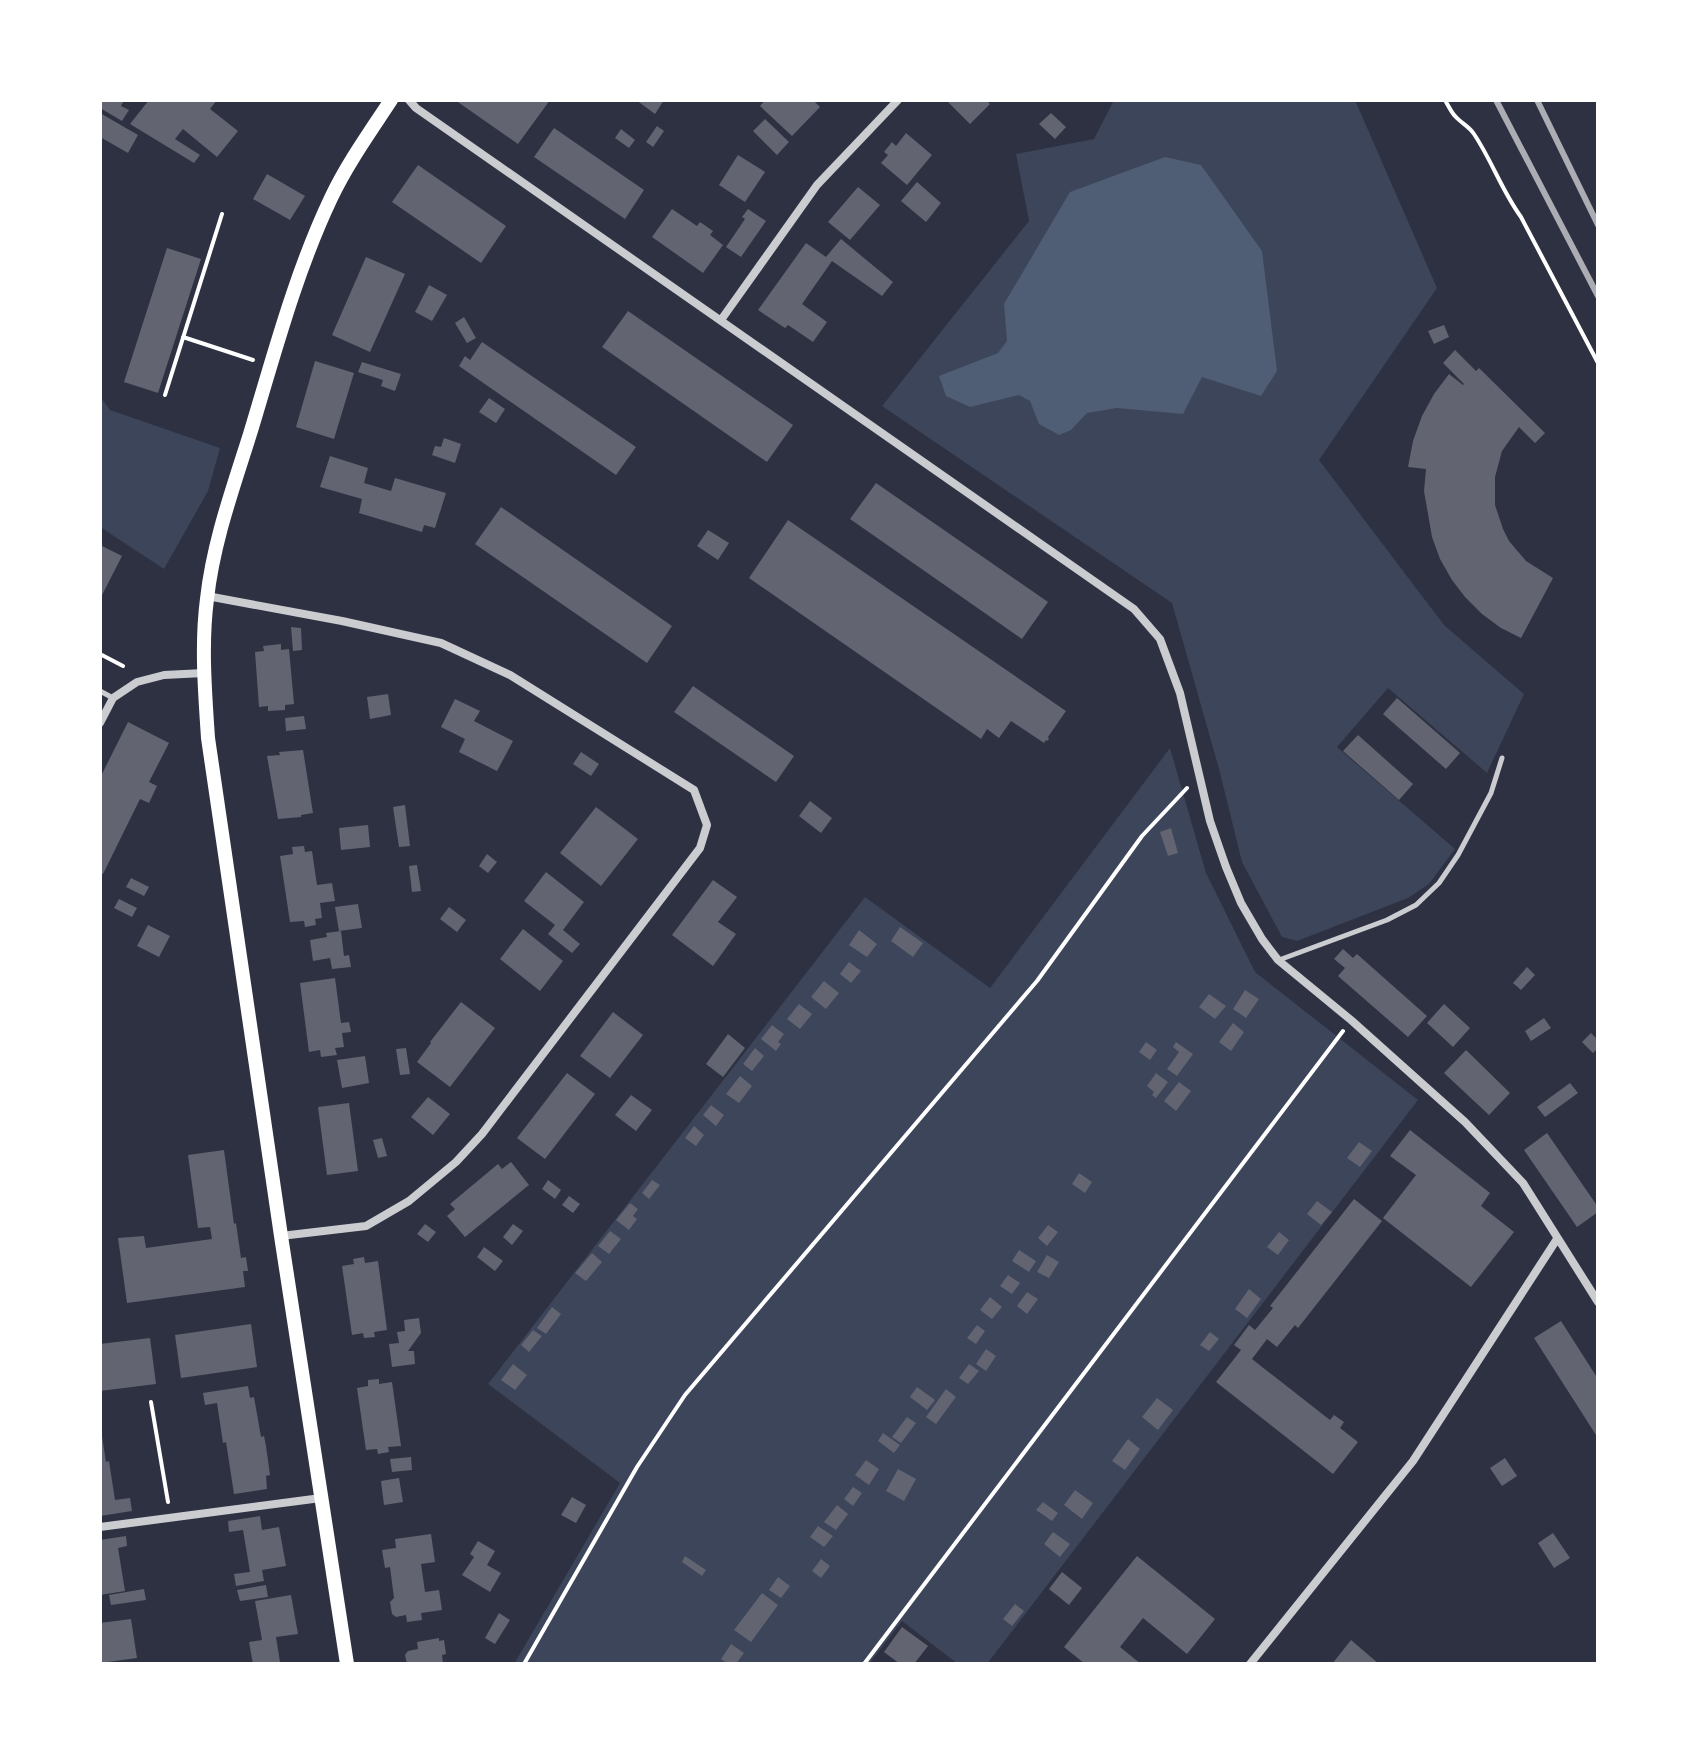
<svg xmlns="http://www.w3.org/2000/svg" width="1698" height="1764" font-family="Arial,sans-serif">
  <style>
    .green { fill: #3c4559 }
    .water { fill: #4f5d75 }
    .building { fill: #626471 }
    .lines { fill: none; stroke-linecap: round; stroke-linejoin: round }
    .path { stroke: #fff; stroke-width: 4 }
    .service { stroke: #caccd0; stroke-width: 5 }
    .minor { stroke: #caccd0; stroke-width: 8 }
    .secondary { stroke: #fff; stroke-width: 14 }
    .rail { stroke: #abadb3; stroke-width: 6 }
  </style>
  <rect width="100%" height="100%" fill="#2d3142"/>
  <path class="green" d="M1114,100H1355L1437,288L1319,460L1444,625L1524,694L1487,773L1388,688L1337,747L1455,849L1429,884L1408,898L1297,941L1282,937L1242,862L1219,769L1172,603L882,406L1029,221L1016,154L1094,139Z
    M100,396L110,410L220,448L208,491L164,569L100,527Z
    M1170,748L1206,873L1255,972L1418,1100L987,1664H958L902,1621L869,1664H514L620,1483L488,1384L865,897L990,988Z"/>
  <path class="water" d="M1165,157L1201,165L1262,251L1277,371L1261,396L1202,377L1183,414L1117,408L1087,413L1071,430L1059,435L1039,424L1030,401L1019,395L970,407L946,396L939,376L998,353L1007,341L1004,304L1070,192Z"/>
  <path class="building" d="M100,100H124L121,106L129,110L122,121L100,108Z
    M149,100H217L210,109L238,131L217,157L183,129L175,139L200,155L194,163L130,124Z
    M455,100H550L518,144Z
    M636,100H664L655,114Z
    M765,100H813L820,107L792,136L760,106Z
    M946,100H986L990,104L970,124Z
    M100,113L138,135L128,153L100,137Z
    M1051,113L1066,127L1055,139L1039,124Z
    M765,119L789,142L777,155L753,131Z
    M657,126L664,131L653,147L646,142Z
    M554,128L644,190L625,219L534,157Z
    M621,129L635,140L629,148L615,138Z
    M906,133L932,155L907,185L881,163L888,155L884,152L892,142L896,146Z
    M738,155L765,172L745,202L719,185Z
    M418,165L506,226L481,263L392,202Z
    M267,174L305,196L290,220L253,199Z
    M917,182L941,203L926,222L901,201Z
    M858,187L880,205L850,240L828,222Z
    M672,209L697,226L700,222L713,231L710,235L723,245L703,273L652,237Z
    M748,209L766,221L741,257L726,247L745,219L742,217Z
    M841,239L893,282L882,296L832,261L802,304L827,322L813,342L788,325L785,328L758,310L806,243L826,257Z
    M167,248L201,259L158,393L124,382Z
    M366,257L405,274L370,352L332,335Z
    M429,285L447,295L432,321L415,312Z
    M628,311L793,425L767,462L602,347Z
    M464,317L476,338L467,343L455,323Z
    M1444,325L1449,337L1434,344L1428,331Z
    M482,342L636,447L616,475L459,366L465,356L470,360Z
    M1455,350L1476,371L1479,368L1545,433L1535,443L1519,427L1502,451L1495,477V505L1503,529L1509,541L1526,561L1553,578L1521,638L1501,628L1482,614L1465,597L1452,580L1440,559L1432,537L1424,491L1426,469L1408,467L1413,441L1422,416L1434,394L1449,374L1463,385L1464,384L1443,363Z
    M315,361L354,373L334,439L296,427Z
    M362,362L401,374L395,391L381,386L383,380L358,372Z
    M489,398L505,409L496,423L479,412Z
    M444,438L461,444L455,463L432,455L435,446L441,447Z
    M330,456L368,468L364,483L391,491L395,478L446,493L435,528L424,525L422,532L359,513L362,499L320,487Z
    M876,483L1048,602L1022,639L850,519Z
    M501,507L672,626L647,663L475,544Z
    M788,520L1066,711L1048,737L1049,739L1047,741L1046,740L1044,743L1011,721L999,738L987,729L981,739L749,578Z
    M708,530L729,543L718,560L697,546Z
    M100,545L122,556L100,599Z
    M291,627L301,628L302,650L293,651Z
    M281,644V650L289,649L294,704L285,705V710L268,711V706L259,707L255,652L264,651L263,646Z
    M693,686L794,756L776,782L674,712Z
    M388,694L391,715L370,719L367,697Z
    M1397,698L1460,753L1446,769L1383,714Z
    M455,699L480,711L474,721L513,741L497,771L459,752L465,739L441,727Z
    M304,716L306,729L286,731L285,718Z
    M128,722L169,743L149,782L157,786L149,803L140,799L103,874L100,873V778Z
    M1358,735L1413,784L1399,800L1343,751Z
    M303,750L313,813L301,815V817L278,819L267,756L280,755L279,752Z
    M581,752L599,764L591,776L573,764Z
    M810,801L832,818L821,833L799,816Z
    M405,805L410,846L399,847L393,807Z
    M596,807L638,839L601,886L560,853Z
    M368,825L370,847L341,850L339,828Z
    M1171,828L1178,853L1168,856L1160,832Z
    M304,846L305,852L312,851L317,885L332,883L335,901L320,903L322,918L315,919L316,925L305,927L304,921L290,922L280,856L293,854L292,847Z
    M487,854L497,862L488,873L479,866Z
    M417,865L421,891L412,892L409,866Z
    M546,872L584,902L563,930L580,944L572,953L548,934L555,925L524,901Z
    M131,878L149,887L144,896L126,887Z
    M713,880L737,897L718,922L736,934L713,966L672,935Z
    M119,899L137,908L132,917L114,908Z
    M358,904L362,928L339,931L335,907Z
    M449,907L466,920L457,932L440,919Z
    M148,925L170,936L159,957L137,946Z
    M900,927L923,943L913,957L891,941Z
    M523,929L563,961L540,991L500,959Z
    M859,930L877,944L867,957L849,945Z
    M341,931L344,956L349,955L351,967L332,969L330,958L313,961L310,940L327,937L326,933Z
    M1343,949L1353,958L1357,954L1427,1016L1408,1037L1338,976L1345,968L1334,959Z
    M849,962L861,971L851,983L840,974Z
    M1527,967L1535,975L1521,990L1513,983Z
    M335,978L341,1023L349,1022L351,1032L342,1033L344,1047L335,1048L337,1055L321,1057L320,1050L309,1052L300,983Z
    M824,981L839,993L826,1009L811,997Z
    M1245,990L1259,999L1246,1018L1233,1009Z
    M1209,994L1226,1006L1215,1019L1199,1007Z
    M461,1002L495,1028L450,1087L417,1062L431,1043L430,1042Z
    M799,1004L812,1014L800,1029L787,1019Z
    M1444,1004L1470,1028L1453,1047L1427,1023Z
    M613,1012L643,1035L610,1078L580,1056Z
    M1544,1018L1551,1028L1531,1041L1525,1031Z
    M1233,1023L1244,1032L1231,1051L1219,1042Z
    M772,1025L784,1034L778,1042L781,1044L776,1051L761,1039Z
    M1591,1033L1598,1040V1048L1593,1053L1582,1042Z
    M728,1034L745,1048L723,1077L706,1064Z
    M1146,1042L1157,1050L1150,1060L1139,1052Z
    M1176,1042L1193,1054L1177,1076L1167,1069L1179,1052L1173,1047Z
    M406,1048L410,1074L400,1075L396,1049Z
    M755,1048L764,1056L752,1071L743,1064Z
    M1466,1050L1510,1093L1489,1115L1444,1073Z
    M365,1056L369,1083L342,1088L337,1060Z
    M567,1073L595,1094L545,1159L517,1138Z
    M1156,1073L1168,1082L1156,1098L1152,1095L1154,1092L1147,1086Z
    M740,1076L752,1086L739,1103L726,1094Z
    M1179,1082L1191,1091L1176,1111L1164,1101Z
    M1570,1083L1578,1093L1545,1117L1537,1107Z
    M631,1095L652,1110L636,1131L615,1115Z
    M428,1097L450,1114L433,1135L411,1117Z
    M349,1103L358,1171L327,1175L318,1107Z
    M711,1105L724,1115L716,1126L703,1115Z
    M694,1126L704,1135L696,1146L685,1138Z
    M1410,1130L1490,1193L1481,1206L1514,1232L1471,1287L1383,1218L1416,1175L1390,1156Z
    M1547,1133L1598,1207V1212L1577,1227L1524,1150Z
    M382,1138L387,1156L378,1158L373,1140Z
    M1359,1142L1372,1151L1360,1167L1347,1158Z
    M224,1150L234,1224L236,1223L241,1258L246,1257L248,1271H243L245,1287L127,1303L118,1238L144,1236L146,1248L212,1239L210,1227L198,1228L188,1155Z
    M511,1162L529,1185L465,1237L447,1216L455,1209L450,1204L498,1164L502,1169Z
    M1079,1173L1092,1182L1085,1193L1072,1184Z
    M548,1180L561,1190L555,1199L542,1189Z
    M652,1180L660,1185L649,1199L642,1193Z
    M569,1196L580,1204L573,1213L562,1205Z
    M1354,1199L1382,1221L1298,1328L1295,1325L1277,1347L1267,1339L1252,1359L1330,1420L1334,1415L1344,1422L1340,1428L1358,1442L1333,1474L1216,1382L1241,1350L1234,1345L1249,1325L1255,1330L1273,1308L1270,1306Z
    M1317,1201L1332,1212L1321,1225L1307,1214Z
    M630,1203L638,1209L633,1216L637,1219L629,1230L616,1220Z
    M425,1224L436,1232L428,1242L417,1234Z
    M513,1224L523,1231L512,1245L503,1237Z
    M1048,1225L1058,1232L1047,1246L1038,1238Z
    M610,1231L621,1239L609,1254L598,1246Z
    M1279,1232L1289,1240L1278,1255L1267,1247Z
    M484,1247L503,1261L495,1271L477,1257Z
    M1019,1250L1036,1261L1029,1272L1012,1261Z
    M592,1253L602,1262L586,1281L575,1273Z
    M1047,1255L1059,1262L1049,1278L1037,1272Z
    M364,1257L365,1263L378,1261L387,1330L374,1332L375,1337L364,1338L363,1333L352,1335L342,1266L354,1264L353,1259Z
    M1008,1275L1020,1283L1012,1294L1000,1286Z
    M1249,1289L1261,1299L1247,1318L1235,1309Z
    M1027,1292L1038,1299L1027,1314L1017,1306Z
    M990,1297L1002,1307L992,1319L980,1310Z
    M552,1307L561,1314L546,1334L537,1328Z
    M419,1318L421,1333L408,1351H414L415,1364L392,1367L389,1344L399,1343L397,1332L405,1331L404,1320Z
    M1561,1321L1598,1379V1433L1596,1435L1534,1338Z
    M251,1324L257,1367L181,1378L175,1335Z
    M977,1325L985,1331L976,1344L967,1338Z
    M533,1330L542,1336L529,1352L521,1345Z
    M1210,1332L1219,1339L1209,1351L1200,1345Z
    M150,1338L156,1384L100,1391V1344Z
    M986,1349L996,1356L986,1371L976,1364Z
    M513,1364L527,1375L515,1390L501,1380Z
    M969,1364L979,1371L968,1384L959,1378Z
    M379,1379V1384L392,1382L401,1446L388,1447L389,1452L378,1454L377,1449L366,1450L357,1388L368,1386V1380Z
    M248,1386L250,1398L254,1397L261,1437L264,1436L266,1446L270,1475L266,1476L267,1489L234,1494L226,1442L223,1443L217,1403L205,1405L203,1393Z
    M917,1387L935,1400L927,1410L910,1397Z
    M946,1389L956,1397L936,1424L926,1417Z
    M1157,1398L1173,1410L1158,1430L1142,1417Z
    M907,1417L916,1423L901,1443L892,1437Z
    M883,1433L900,1445L894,1453L878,1441Z
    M100,1436H102L106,1462L109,1461L115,1500L130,1498L132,1511L100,1516Z
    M1128,1439L1140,1449L1125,1470L1112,1461Z
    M411,1457L412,1470L392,1472L390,1459Z
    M1505,1458L1517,1476L1502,1486L1490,1468Z
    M866,1460L879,1469L869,1485L855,1475Z
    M898,1469L916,1479L904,1501L886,1491Z
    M399,1478L403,1502L384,1505L381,1481Z
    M853,1487L862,1493L853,1506L844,1499Z
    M1075,1490L1093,1503L1082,1519L1064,1505Z
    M572,1497L586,1505L576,1523L561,1515Z
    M1043,1502L1058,1513L1052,1521L1036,1510Z
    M837,1505L848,1514L836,1530L824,1522Z
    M260,1516L262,1530L279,1527L286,1566L262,1570L264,1581L236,1586L234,1574L250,1572L243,1530L229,1532L228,1521Z
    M818,1526L833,1536L824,1547L810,1537Z
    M1053,1532L1070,1544L1060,1557L1044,1544Z
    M1553,1533L1570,1558L1554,1568L1538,1543Z
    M431,1534L435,1562L421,1564L425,1592L439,1590L442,1610L421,1613L422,1620L407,1622L406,1615L396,1617L392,1614L390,1602L394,1598L390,1567L385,1568L382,1550L396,1548L395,1539Z
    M126,1536L127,1546L118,1548L125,1591L100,1595V1540Z
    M478,1541L495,1551L487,1565L501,1573L490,1592L462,1575L474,1557L470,1554Z
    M685,1556L706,1570L702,1576L682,1562Z
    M1137,1556L1215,1619L1187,1654L1143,1618L1120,1647L1141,1664H1085L1064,1647Z
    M821,1559L830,1566L821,1578L812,1571Z
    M1062,1572L1082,1588L1069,1605L1049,1589Z
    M778,1577L790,1586L781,1598L769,1590Z
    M266,1585L268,1597L240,1601L237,1590Z
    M144,1589L146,1600L111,1605L109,1595Z
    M762,1593L778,1605L751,1642L734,1630Z
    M291,1595L298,1634L276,1637L280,1662L253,1664L249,1642L262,1640L255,1601Z
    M1015,1604L1024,1611L1012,1626L1003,1619Z
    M499,1613L510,1620L495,1644L485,1638Z
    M131,1619L137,1658L100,1663V1623Z
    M902,1627L928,1646L914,1664H900L884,1652Z
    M439,1638V1641L444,1640L446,1654L442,1655L443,1664H407L405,1655L408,1651L418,1649L417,1642Z
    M1351,1640L1379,1664H1332Z
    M731,1644L744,1653L736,1664H728L721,1659Z"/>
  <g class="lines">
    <path class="path" d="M1445,100C1448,105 1451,112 1455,116C1461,123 1469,126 1474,134C1492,161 1502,191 1521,217L1598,363
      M183,337L253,360
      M165,395L222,214
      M100,654L123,666
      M151,1402L168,1502
      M524,1664L637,1467L685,1395L1037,981L1142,836L1187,788
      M864,1664L1343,1031"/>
    <path class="service" d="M100,691L113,698
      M1279,960L1387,920L1416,905L1439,883L1458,855L1491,793L1502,758"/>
    <path class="minor" d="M409,100L416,108L1134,609L1160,639L1180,693L1210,821L1226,867L1241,903L1262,939L1278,960L1351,1020L1465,1122L1523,1183L1598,1302
      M721,320L817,185L898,100
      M207,596L342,621L441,643L510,675L694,790L707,825L700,848L482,1134L456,1162L409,1201L366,1226L281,1236
      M100,723L113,698L137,682L164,675L204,673
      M100,1527L321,1498
      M1250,1664L1413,1461L1557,1239"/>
    <path class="secondary" d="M347,1664L281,1236L208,738C205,692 201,645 207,599C213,543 233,488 250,434C274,355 295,274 331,198C347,164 370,132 391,100"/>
    <path class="rail" d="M1496,100L1598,296
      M1537,100L1598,225"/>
  </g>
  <rect width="1698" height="1764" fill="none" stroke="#ffffff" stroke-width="204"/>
</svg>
